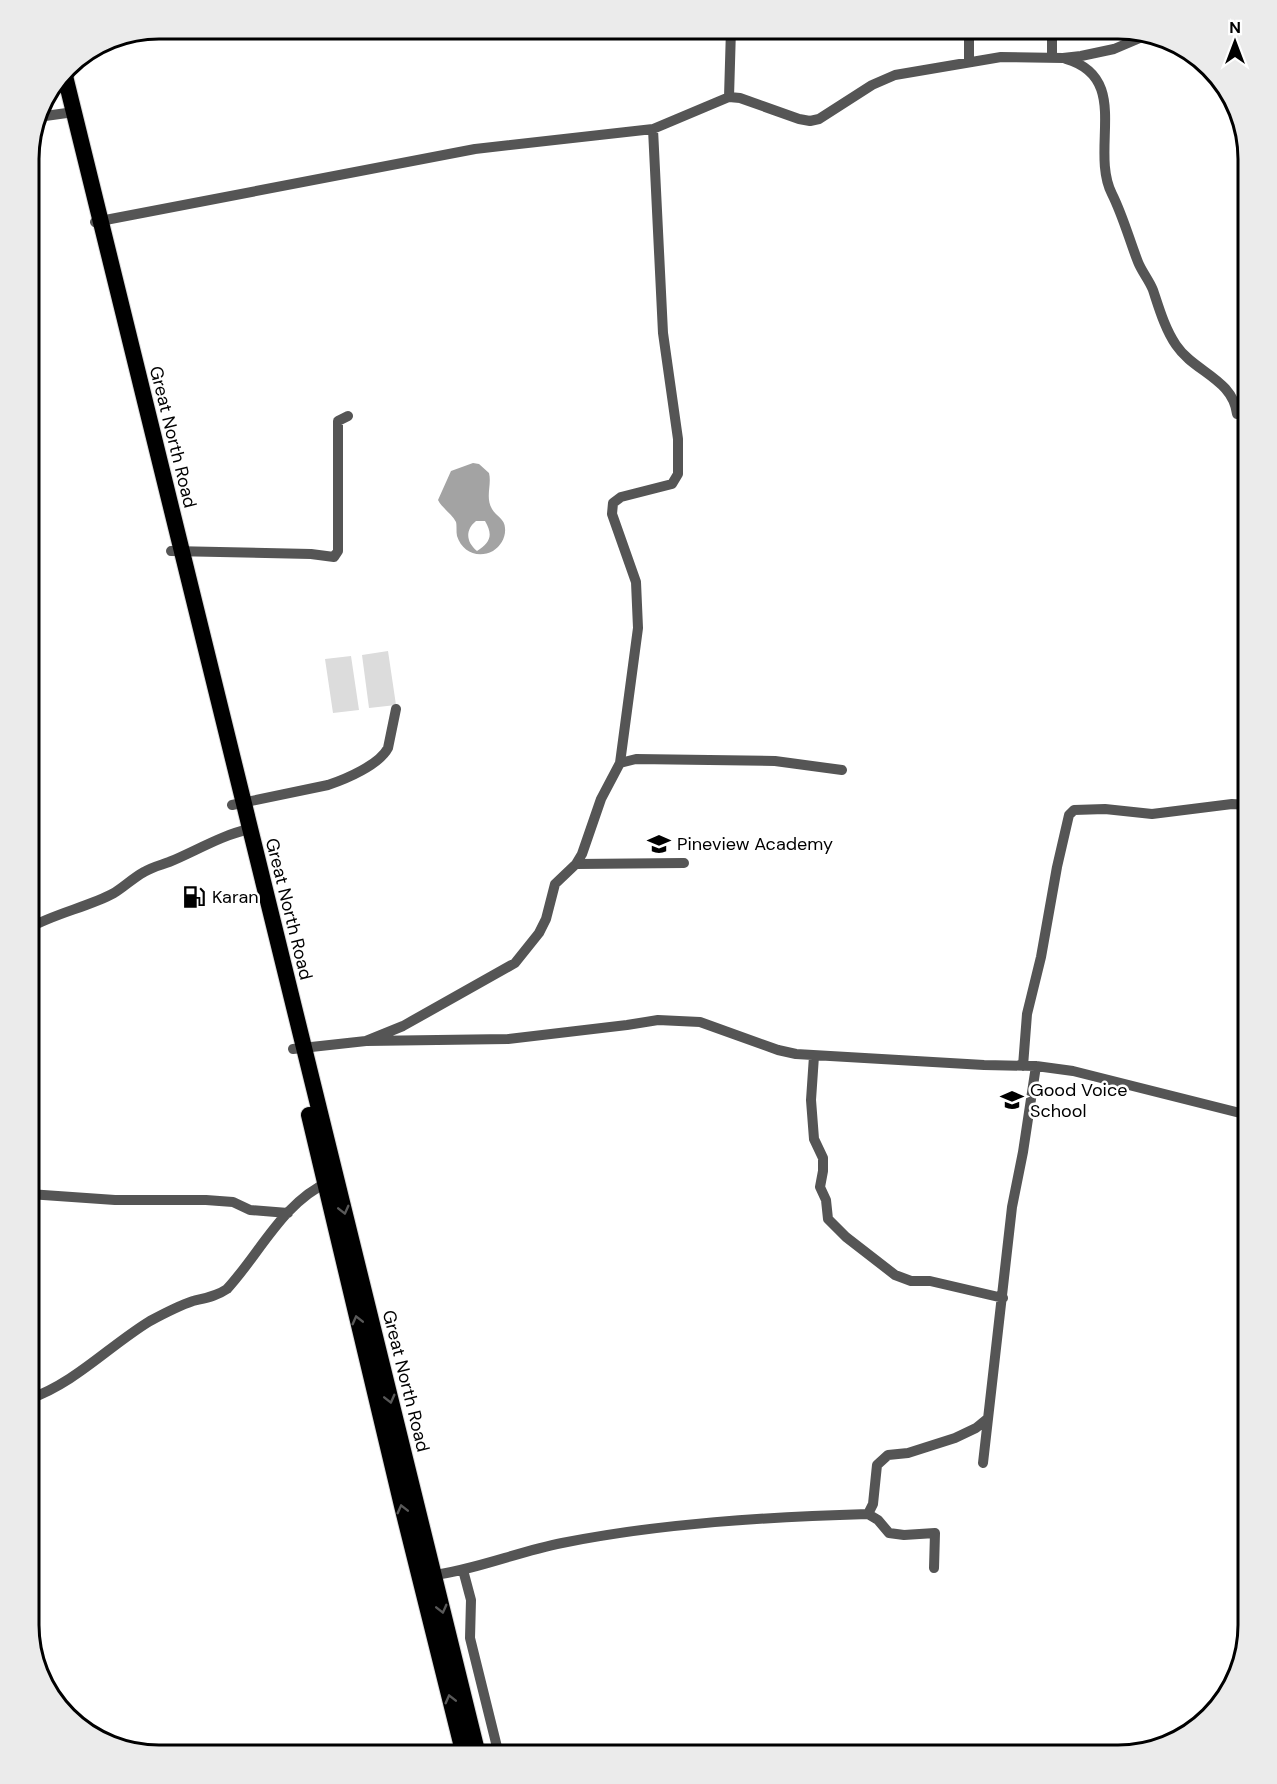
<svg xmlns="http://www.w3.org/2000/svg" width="1277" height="1784" font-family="'DM Sans',sans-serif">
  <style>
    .green { fill: #dcdcdc }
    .water { fill: #a3a3a3; fill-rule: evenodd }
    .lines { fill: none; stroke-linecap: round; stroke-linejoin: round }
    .highway-casing { stroke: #dbdbdb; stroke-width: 18 }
    .minor { stroke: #555; stroke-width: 10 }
    .highway { stroke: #000; stroke-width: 16 }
    .oneway { stroke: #595959 }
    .labels { text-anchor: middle; stroke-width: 5; stroke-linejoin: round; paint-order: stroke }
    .street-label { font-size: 18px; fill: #000; stroke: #fff }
    .poi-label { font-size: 18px; fill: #000; stroke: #fff; text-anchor: start }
    .rim { fill: none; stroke: #000; stroke-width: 3 }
  </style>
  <rect width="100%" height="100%" fill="#fff"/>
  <path class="green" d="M388,651L396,705L369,708L362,655Z
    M351,656L359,710L333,713L325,659Z"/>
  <path class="water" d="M473,463L479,464L489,473C492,485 485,497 492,509C496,516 505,519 505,528C506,537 501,546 493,551C478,559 462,552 457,536C456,531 457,526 456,522C452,514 442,508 438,500L451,471ZM476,521H485C493,535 491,542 477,551C466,542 465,530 476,521Z"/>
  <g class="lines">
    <g class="highway-casing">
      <path id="highway" d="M64,72L478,1755
        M309,1115L403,1510L464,1755"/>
    </g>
    <path class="minor" d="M969,29V62
      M1052,29V58
      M1066,59C1132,78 1089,149 1112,194C1123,216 1129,239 1138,262C1142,272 1149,280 1153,290C1159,308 1165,329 1176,345C1194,372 1233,379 1237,414
      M729,97L731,29
      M38,117L74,112
      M95,222L475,149L653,129L729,97L740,98L799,119L810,121L819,119L872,85L895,75L1001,57L1063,58L1081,56L1114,49L1147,35
      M171,551L311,554L334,557L338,551V421L348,416
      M620,763L636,759L775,761L842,770
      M232,805L328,785C346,779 379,765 388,748L396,709
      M576,864L684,863
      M29,928C56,913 88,907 114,893C124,887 133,878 144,872C152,867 161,865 169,862C196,851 221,835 250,829
      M366,1041L403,1026L515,963L539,933L546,919L555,884L576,864L582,854L601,799L620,763L638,628L636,582L612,514L613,503L621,497L672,484L678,474V439L663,333L653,129
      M293,1049L366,1041L508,1039L627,1025L658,1020L700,1022L778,1050L796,1054L984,1065L1036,1066L1073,1071L1248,1115
      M814,1056L811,1100L814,1139L823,1158V1171L820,1187L826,1200L828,1219L846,1237L895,1275L911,1281H930L1003,1298
      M1023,1066L1027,1014L1041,957L1057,867L1069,815L1074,810L1105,809L1152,814L1232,804L1248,805
      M29,1194L115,1200H206L233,1202L250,1210L288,1213
      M29,1399C75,1383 109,1346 150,1321C163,1314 178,1306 193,1301C205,1298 217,1296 227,1289C261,1252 282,1203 330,1181
      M983,1463L1012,1207L1023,1152L1036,1066
      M868,1514L873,1504L877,1465L888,1455L908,1453L955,1438L976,1428L987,1419
      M463,1570L471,1600L470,1638L499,1755
      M429,1576C475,1570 517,1552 562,1543C663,1523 766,1517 868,1514L878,1520L889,1533L904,1535L935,1533L934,1568"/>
    <use href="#highway" class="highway"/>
  </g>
  <defs><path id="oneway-chevron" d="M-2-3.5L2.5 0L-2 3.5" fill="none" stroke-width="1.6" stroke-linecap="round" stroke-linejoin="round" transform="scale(1.5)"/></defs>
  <g class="oneway">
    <use href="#oneway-chevron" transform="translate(344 1210) rotate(76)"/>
    <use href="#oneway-chevron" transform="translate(357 1320) rotate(-104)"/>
    <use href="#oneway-chevron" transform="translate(390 1399) rotate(76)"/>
    <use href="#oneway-chevron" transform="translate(402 1509) rotate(-104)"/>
    <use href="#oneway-chevron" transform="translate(442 1609) rotate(76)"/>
    <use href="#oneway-chevron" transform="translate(450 1699) rotate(-104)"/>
  </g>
  <defs>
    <g id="school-bare" transform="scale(1.8)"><path d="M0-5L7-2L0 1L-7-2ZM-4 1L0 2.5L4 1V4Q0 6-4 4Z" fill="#000" stroke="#fff" stroke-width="2.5" paint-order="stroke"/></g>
    <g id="fuel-bare" transform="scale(1.8)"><path d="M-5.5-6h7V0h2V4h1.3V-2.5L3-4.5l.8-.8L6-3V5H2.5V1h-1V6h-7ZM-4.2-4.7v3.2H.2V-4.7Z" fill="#000" stroke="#fff" stroke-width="2.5" paint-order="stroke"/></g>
  </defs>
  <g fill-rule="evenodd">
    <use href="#school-bare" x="659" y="844"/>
    <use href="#fuel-bare" x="194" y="897"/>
    <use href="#school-bare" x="1012" y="1100"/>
  </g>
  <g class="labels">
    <g class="street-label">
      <text transform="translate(173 437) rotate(76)" y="6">Great North Road</text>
      <text transform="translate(289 909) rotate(76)" y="6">Great North Road</text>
      <text transform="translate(406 1381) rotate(76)" y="6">Great North Road</text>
    </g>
    <g class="poi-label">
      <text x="677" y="850">Pineview Academy</text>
      <text x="212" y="903">Karan</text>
      <text x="1030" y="1096">Good Voice<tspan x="1030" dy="21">School</tspan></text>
    </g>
  </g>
  <path d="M0 0H1277V1784H0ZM159 39H1118A120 120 0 0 1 1238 159V1625A120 120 0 0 1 1118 1745H159A120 120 0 0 1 39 1625V159A120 120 0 0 1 159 39Z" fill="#ebebeb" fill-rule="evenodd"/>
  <path class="rim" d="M159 39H1118A120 120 0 0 1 1238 159V1625A120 120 0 0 1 1118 1745H159A120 120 0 0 1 39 1625V159A120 120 0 0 1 159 39Z"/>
  <g transform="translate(1235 42)" stroke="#ffffff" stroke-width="4.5" paint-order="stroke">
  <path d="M0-4.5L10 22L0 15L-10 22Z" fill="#000000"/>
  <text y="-9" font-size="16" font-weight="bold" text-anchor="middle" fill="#000000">N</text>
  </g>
</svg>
